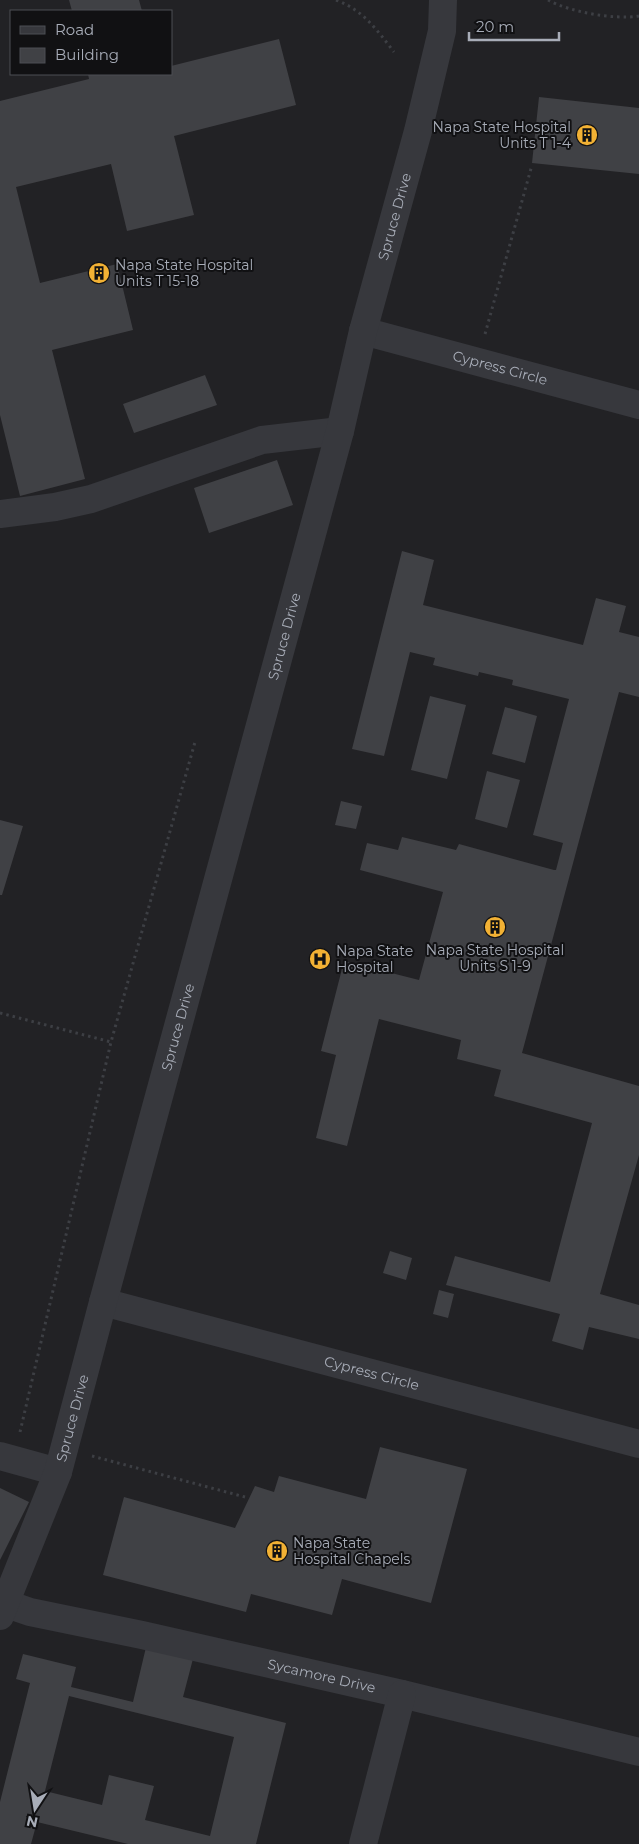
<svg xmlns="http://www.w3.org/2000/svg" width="639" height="1844" font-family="Montserrat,sans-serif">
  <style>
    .built { fill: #222225; fill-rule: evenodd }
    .building { fill: #404145; fill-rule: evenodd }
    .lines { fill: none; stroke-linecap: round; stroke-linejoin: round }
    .path { stroke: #3d3f44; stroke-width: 3; stroke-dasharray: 2.5 4; stroke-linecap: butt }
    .minor { stroke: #37383d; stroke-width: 28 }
    .labels { text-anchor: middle; stroke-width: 4; stroke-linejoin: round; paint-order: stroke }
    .poi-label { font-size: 14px; fill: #a8adb8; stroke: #111113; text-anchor: start }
    .street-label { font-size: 14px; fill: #a8adb8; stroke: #111113 }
  </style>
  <rect width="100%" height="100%" fill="#161618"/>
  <path class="built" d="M0,0H639V1844H0ZM11,11H171V74H11Z"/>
  <path class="building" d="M69,0H139L142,11H72Z
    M279,39L296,105L174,136L194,215L127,231L111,164L16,187L40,283L117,264L133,330L52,350L85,479L20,496L0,415V101L89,79L88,74H171V66Z
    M539,97L639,108V174L532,163Z
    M205,375L217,405L134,433L123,404Z
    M277,460L293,505L209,533L194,488Z
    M402,551L434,560L423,605L583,645L596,598L626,606L619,632L639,637V697L619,692L522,1053L639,1086V1155L600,1294L639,1305V1339L589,1327L583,1350L552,1341L560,1314L446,1285L455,1256L550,1282L592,1123L494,1096L501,1070L457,1059L461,1040L379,1019L347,1146L316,1138L336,1055L321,1051L344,961L419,980L443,892L360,870L367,843L398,850L402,837L456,850L459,844L554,870H556L563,843L533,835L569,699L512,685L513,680L479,672L478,676L433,665L435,658L410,652L384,756L352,749Z
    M430,696L466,705L447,779L411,770Z
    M505,707L537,716L525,763L492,754Z
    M487,771L520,780L507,828L475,819Z
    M341,801L362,806L356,829L335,825Z
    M0,820L23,826L2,895H0Z
    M390,1251L412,1258L406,1280L383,1273Z
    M439,1290L454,1294L448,1318L433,1314Z
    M380,1447L467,1469L431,1603L342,1579L332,1615L251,1594L246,1612L103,1575L124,1497L235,1528L255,1486L274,1492L279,1476L366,1499Z
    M0,1488L29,1502L0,1560Z
    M147,1643L194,1655L183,1697L286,1723L256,1844H128L37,1822L31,1844H0V1802L30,1683L16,1679L23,1654L76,1667L71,1687L133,1702ZM69,1696L234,1737L210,1836L145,1820L154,1786L109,1775L102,1805L45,1791Z"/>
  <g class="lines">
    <path class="path" d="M336,0C363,10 377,30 394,52
      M548,0C570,12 614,20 639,16
      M485,334L532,165
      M0,1013L111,1042
      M20,1432L111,1042L195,742
      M92,1456L245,1497"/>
    <g class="minor">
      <path id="s1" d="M363,331L639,405"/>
      <path d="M0,514L55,507L91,499L262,440L340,431"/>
      <path id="s2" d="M103,1302L639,1444"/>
      <path d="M0,1456L58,1472"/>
      <path id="s3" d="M4,1603L30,1612L142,1635L402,1694L639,1752"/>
      <path id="s4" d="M0,1616L58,1472L103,1302L340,431L363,331L418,131L442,31L443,0"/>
      <path d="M363,1844L402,1694"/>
    </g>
  </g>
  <defs>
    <g id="building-disc" transform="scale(1.125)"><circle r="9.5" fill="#f2b134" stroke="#111113"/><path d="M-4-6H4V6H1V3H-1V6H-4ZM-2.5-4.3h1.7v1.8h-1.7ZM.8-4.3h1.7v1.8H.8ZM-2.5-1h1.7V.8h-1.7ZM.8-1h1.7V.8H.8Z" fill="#111"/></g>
    <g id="hospital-disc" transform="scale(1.125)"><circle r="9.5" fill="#f2b134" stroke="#111113"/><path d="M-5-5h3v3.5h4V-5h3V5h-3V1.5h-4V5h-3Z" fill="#111"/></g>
  </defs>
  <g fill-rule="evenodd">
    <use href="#building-disc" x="587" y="135"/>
    <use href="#building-disc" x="99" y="273"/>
    <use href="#building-disc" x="495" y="927"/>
    <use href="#hospital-disc" x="320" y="959"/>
    <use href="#building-disc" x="277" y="1551"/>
  </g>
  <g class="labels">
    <g class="poi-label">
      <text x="571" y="132" text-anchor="end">Napa State Hospital<tspan x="571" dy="16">Units T 1-4</tspan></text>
      <text x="115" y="270">Napa State Hospital<tspan x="115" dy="16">Units T 15-18</tspan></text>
      <text x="495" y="955" text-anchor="middle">Napa State Hospital<tspan x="495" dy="16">Units S 1-9</tspan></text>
      <text x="336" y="956">Napa State<tspan x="336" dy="16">Hospital</tspan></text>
      <text x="293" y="1548">Napa State<tspan x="293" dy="16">Hospital Chapels</tspan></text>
    </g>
    <g class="street-label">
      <text dy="5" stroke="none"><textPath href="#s4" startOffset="1455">Spruce Drive</textPath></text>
      <text dy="5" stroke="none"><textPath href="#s1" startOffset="142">Cypress Circle</textPath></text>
      <text dy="5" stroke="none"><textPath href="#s4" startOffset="1021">Spruce Drive</textPath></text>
      <text dy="5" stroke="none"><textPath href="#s4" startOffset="616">Spruce Drive</textPath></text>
      <text dy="5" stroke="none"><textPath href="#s2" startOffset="278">Cypress Circle</textPath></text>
      <text dy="5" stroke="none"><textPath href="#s4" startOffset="211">Spruce Drive</textPath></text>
      <text dy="5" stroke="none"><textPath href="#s3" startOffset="326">Sycamore Drive</textPath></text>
    </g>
  </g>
  <rect x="10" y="10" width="162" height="65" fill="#111113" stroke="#4d4f55"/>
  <rect x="20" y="26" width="25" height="8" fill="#37383d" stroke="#4d4f55"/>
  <text x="55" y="35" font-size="15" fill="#a8adb8">Road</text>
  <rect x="20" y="48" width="25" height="15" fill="#404145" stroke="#4d4f55"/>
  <text x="55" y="60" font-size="15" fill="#a8adb8">Building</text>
  <g transform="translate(35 1809) rotate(192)" stroke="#111113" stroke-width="4" paint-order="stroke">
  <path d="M0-4L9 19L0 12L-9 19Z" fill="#a8adb8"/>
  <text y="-8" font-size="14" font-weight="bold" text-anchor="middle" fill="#a8adb8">N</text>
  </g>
  <path d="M469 32v8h90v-8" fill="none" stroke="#a8adb8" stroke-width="2.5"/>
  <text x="476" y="32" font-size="15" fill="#a8adb8" stroke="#111113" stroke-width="4" paint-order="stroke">20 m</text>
</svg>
